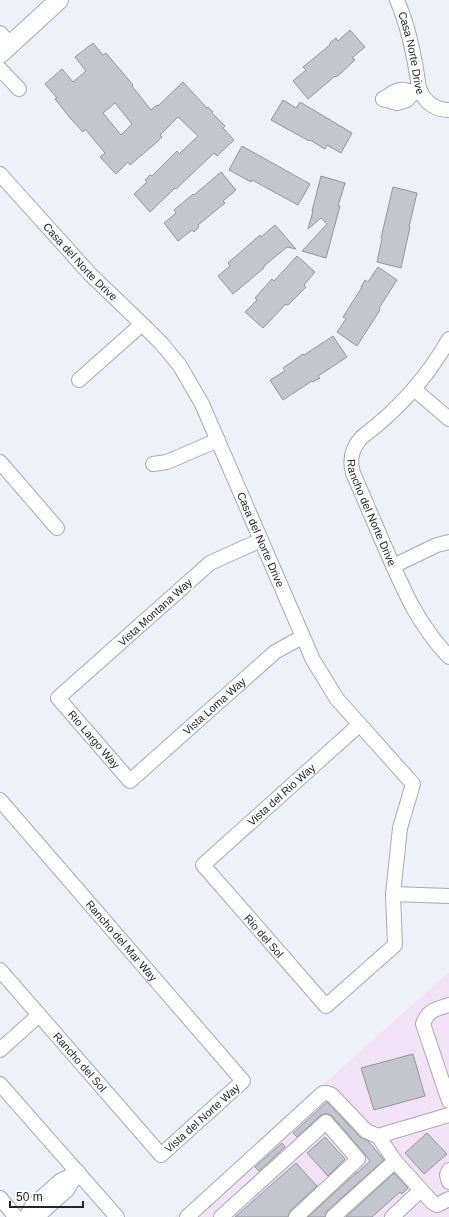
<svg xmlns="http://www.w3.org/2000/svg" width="449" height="1217" font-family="Helvetica,sans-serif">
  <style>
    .commercial { fill: #f1e2f5 }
    .building { fill: #c4c6ce; stroke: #93959d; fill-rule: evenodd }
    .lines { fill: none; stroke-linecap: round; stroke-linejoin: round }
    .minor-casing { stroke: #a8aab1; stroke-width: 16 }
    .major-casing { stroke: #a8aab1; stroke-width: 20 }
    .minor { stroke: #fff; stroke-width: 14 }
    .major { stroke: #fff; stroke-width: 18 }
    .labels { text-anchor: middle; stroke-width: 3.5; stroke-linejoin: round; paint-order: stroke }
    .street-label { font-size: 11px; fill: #242527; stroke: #fff }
  </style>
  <rect width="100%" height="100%" fill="#eff1f9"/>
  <path class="commercial" d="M449,972V1217H175Z"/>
  <path class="building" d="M350,30L365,47L352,58L355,60L341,73L336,77L335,76L308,99L293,81L306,70L303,67L330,45L329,44L336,38L338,41Z
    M93,43L103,55L106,53L133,85L132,86L151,110L157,105L158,106L183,82L207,108L208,107L213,112L212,113L225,126L223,128L234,140L217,156L214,153L176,189L175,188L150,212L134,194L147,182L145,180L150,175L152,176L177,151L179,154L198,136L178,117L160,135L162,137L157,142L130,165L128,162L116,174L100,157L105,153L85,129L83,132L71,119L55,99L57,98L45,84L62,69L73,82L86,71L75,57ZM115,103L132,124L121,135L103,113Z
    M283,100L296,108L300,102L352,133L341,153L327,145L325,149L310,140L309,141L271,120Z
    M242,146L310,184L298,205L252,180L251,182L229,170Z
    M221,172L236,190L223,201L225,203L198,225L199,227L194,232L192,230L178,241L164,223L176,213L174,210L186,200L193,194L194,195Z
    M321,176L345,183L338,206H340L326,258L302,251L327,224L321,218L308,229L313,211H312Z
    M393,187L417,193L409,227H410L401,268L377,262L382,239L381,238Z
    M275,225L296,249L287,247L264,266V268L233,294L218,276L230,266L228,263L260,235L261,237Z
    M297,256L315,272L304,285L306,287L288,305L286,304L263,328L245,312L257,300L255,298L262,290L272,279L274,281Z
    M378,267L397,280L379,308L380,310L357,346L337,332L346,319L343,317L362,287H361L365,280L368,282Z
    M333,336L347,357L318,376L320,378L313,382L312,381L283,400L270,380L285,371L283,368L303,354L304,355Z
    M413,1054L425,1096L374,1110L361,1068Z
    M327,1102L360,1137L368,1141L384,1160L327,1211L325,1217H308L357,1172V1173L370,1161L364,1153L332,1116L329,1114H325L321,1115L297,1137L293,1133Z
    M427,1133L447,1154L424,1174L405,1153Z
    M325,1137L345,1159L328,1176L307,1153Z
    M282,1143L285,1147L259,1171L255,1167Z
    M296,1163L317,1186L290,1211L288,1217H235Z
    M394,1173L408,1188L402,1194L400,1192L372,1217H346Z"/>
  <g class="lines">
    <g class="minor-casing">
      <g id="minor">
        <path id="s1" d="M397,0C409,28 415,58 419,89C425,102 434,110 449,110"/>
        <path d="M0,33L10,44"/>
        <path d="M0,69L19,89"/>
        <path d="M383,99C390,95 397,88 405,90C414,92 410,94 421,92"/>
        <path d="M383,99L397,103L407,100L412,94"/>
        <path id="s2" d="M0,174L90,274L142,324L162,344L180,366L202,404L313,660L337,699L413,784L400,828L393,894L395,945L326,1006L203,865L359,725"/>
        <path id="s3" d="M449,339C427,378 398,410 362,437C352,448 349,459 353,473C364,499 376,526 387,552C405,593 418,624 449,657"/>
        <path d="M79,380L142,324"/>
        <path d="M414,389L449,419"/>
        <path d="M0,462L57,528"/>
        <path d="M153,464L167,462L218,440"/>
        <path id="s4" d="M261,540L210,563L58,698L130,781L275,652L302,637"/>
        <path d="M393,566L437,545L449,542"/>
        <path id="s5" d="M0,800L243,1081L161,1155L0,970"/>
        <path d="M393,894L449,896"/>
        <path d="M449,1005C436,1009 428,1010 423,1024L449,1101"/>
        <path d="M0,1050L39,1015"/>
        <path d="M0,1084L117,1217"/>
        <path d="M378,1136L395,1161L432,1202L437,1205L449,1199"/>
        <path d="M449,1170L447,1175L449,1182"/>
        <path d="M0,1198L16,1217"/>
        <path d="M26,1217L32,1206L60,1181L78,1172"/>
        <path d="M36,1217L40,1214L67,1190L78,1172"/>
        <path d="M187,1217L323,1093H327L332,1095L366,1131L378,1136L449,1115"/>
        <path d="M221,1217L326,1122L358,1159L296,1217"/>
        <path d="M333,1217L395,1161"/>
        <path d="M392,1217L421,1190"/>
      </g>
    </g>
    <g class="major-casing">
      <path id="major" d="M0,54L59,0"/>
    </g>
    <use href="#minor" class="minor"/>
    <use href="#major" class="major"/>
  </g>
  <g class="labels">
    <g class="street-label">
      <text dy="4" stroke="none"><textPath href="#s1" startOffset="55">Casa Norte Drive</textPath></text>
      <text dy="4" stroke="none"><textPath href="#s2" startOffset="119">Casa del Norte Drive</textPath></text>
      <text dy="4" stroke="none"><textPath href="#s3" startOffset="214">Rancho del Norte Drive</textPath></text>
      <text dy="4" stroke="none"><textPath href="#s2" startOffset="455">Casa del Norte Drive</textPath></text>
      <text transform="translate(155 612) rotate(-42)" y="4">Vista Montana Way</text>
      <text dy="4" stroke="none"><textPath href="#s4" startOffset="482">Vista Loma Way</textPath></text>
      <text dy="4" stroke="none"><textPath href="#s4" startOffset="314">Rio Largo Way</textPath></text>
      <text dy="4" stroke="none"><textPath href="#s2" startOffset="1294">Vista del Rio Way</textPath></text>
      <text transform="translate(264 936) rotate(49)" y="4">Rio del Sol</text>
      <text dy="4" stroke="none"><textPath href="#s5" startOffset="186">Rancho del Mar Way</textPath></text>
      <text transform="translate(80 1062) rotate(49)" y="4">Rancho del Sol</text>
      <text transform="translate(202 1118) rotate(-42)" y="4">Vista del Norte Way</text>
    </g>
  </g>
  <path d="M10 1201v6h73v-6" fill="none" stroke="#242527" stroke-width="2"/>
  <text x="16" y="1201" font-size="12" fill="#242527" stroke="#ffffff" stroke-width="3" paint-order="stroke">50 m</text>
</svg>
